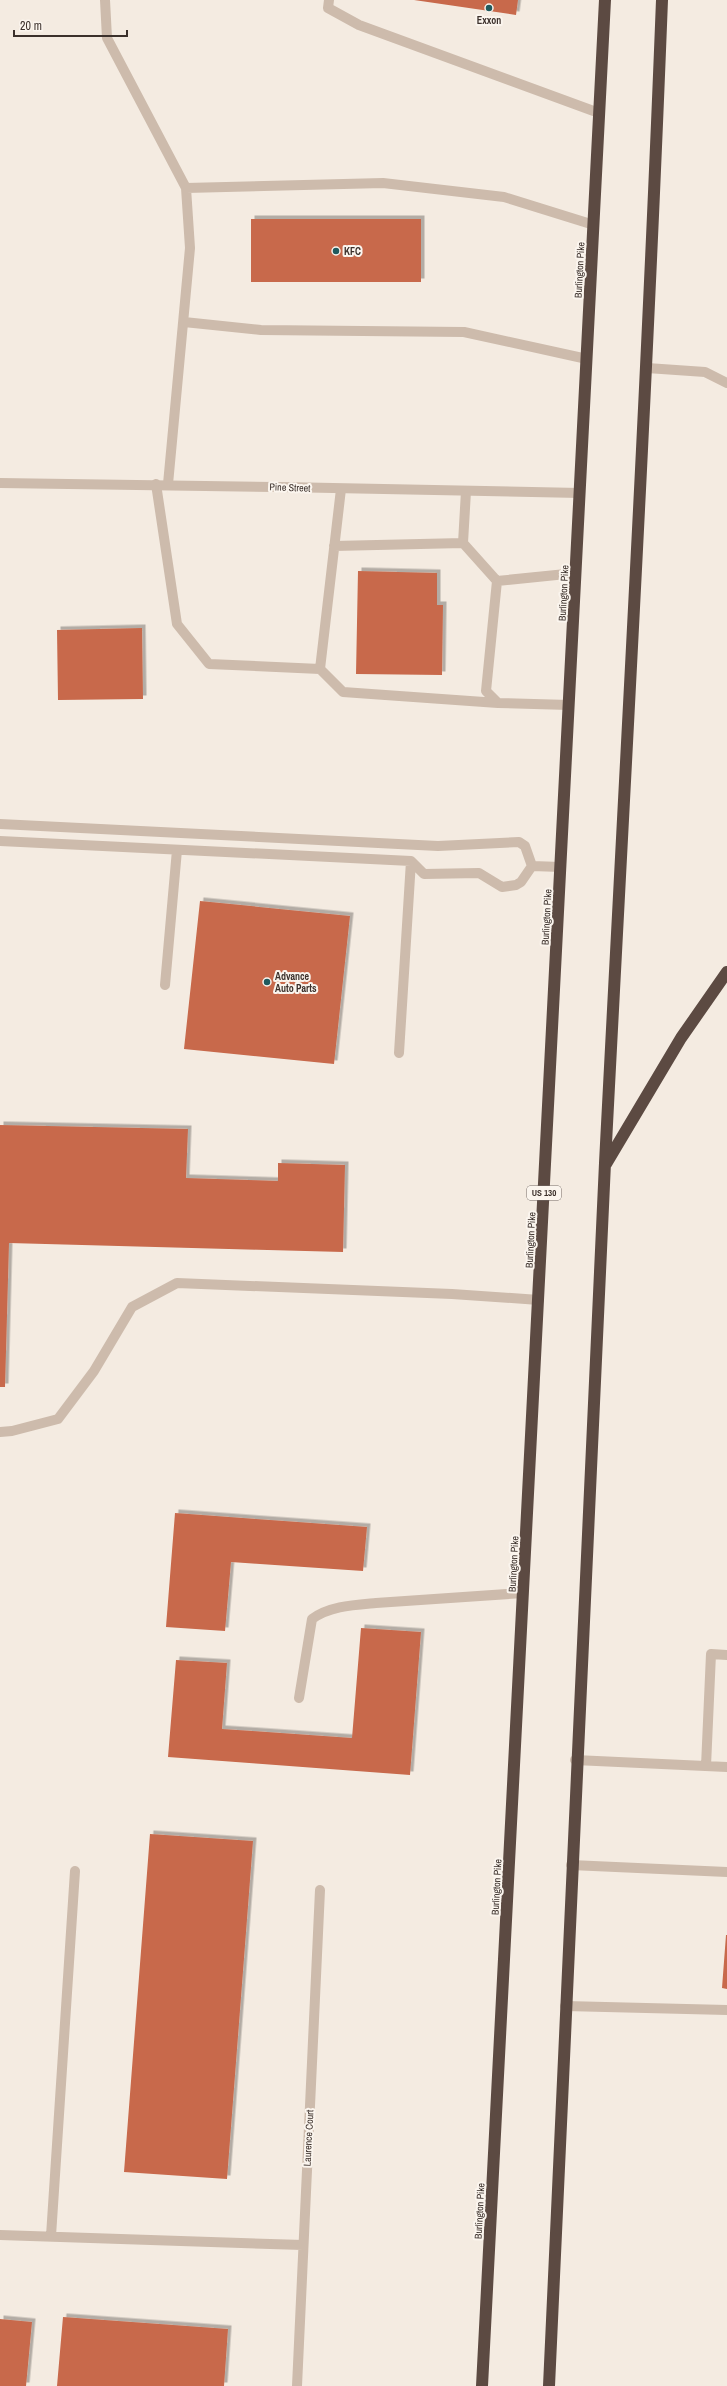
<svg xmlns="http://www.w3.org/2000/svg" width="727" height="2386" font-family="'Archivo Narrow',sans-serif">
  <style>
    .building { fill: #c8694b; filter: url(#shadow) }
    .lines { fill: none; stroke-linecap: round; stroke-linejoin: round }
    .lane { stroke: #cdbbac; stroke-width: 10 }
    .street { stroke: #cdbbac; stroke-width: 10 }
    .highway { stroke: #5c4a42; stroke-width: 12 }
    .poi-dot { fill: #1f5a5e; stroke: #fbf5ee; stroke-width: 1.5 }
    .labels { text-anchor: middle; stroke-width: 4; stroke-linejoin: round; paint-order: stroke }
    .shield { fill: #fbf5ee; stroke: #756b66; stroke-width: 1 }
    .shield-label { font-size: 9px; font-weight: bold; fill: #3b302b }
    .poi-label { font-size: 10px; font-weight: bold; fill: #3b302b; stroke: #fbf5ee; text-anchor: start }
    .street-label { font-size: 10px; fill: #3b302b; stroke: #fbf5ee }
  </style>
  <defs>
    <filter id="shadow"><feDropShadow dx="3.5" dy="-3.5" stdDeviation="0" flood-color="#0004"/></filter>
  </defs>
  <rect width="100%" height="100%" fill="#f4ebe1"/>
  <path class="building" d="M414,0H518L516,15Z
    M251,219H421V282H251Z
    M358,571L437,573V605H443L442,675L356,674Z
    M142,628L143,699L58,700L57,630Z
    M200,901L350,916L334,1064L184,1049Z
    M0,1125L188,1129L186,1178L278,1181V1163L345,1165L343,1252L9,1243L5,1387H0Z
    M175,1513L367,1527L363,1571L231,1562L225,1631L166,1627Z
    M361,1628L421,1632L410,1775L168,1757L176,1660L227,1663L222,1729L352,1738Z
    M150,1834L253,1841L227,2179L124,2172Z
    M726,1935H727V1989L722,1988Z
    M63,2317L228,2329L224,2386H57Z
    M0,2319L32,2322L26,2386H0Z"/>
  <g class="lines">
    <path class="lane" d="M105,0L107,38L186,188L190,248L168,484
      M329,0L328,8L359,25L599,113
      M186,188L383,183L504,197L594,225
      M184,322L261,330L464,332L587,359
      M647,368L705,372L727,383
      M156,484L177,624L209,664L320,669
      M341,489L320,669L343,692L498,703
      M466,491L463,543L497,581
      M334,546L463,543
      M569,705L498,703L486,691L497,581L576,573
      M0,824L438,846L519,842L525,846L532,866L521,882L516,885L502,887L479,873L424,874L411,861L0,841
      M532,866L561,867
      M165,985L177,850
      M399,1053L411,861
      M0,1432L12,1431L58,1419L94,1371L132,1307L177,1283L452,1294L539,1300
      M299,1698L312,1619C330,1606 354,1605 376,1603L523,1593
      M575,1760L727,1767
      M706,1766L711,1654L727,1655
      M571,1865L727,1872
      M565,2006L727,2010
      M0,2235L303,2245
      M51,2236L75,1871
      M297,2386L320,1890"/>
    <path class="street" d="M0,483C193,485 387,489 580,493"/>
    <path class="highway" d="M606,1164L681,1038L727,972
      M482,2386L605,0
      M549,2386C566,1978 583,1570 605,1163C625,775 647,388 662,0"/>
  </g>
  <g class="poi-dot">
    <circle cx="489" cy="8" r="4"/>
    <circle cx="336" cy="251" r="4"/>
    <circle cx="267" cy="982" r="4"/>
  </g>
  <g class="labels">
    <rect class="shield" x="527" y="1186" width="34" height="14" rx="3"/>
    <g class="shield-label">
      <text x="544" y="1196">US 130</text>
    </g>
    <g class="poi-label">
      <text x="489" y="24" text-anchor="middle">Exxon</text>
      <text x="344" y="255">KFC</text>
      <text x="275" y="980">Advance<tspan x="275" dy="12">Auto Parts</tspan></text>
    </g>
    <g class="street-label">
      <text transform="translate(579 270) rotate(-87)" y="4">Burlington Pike</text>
      <text transform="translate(290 487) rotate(2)" y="4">Pine Street</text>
      <text transform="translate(563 593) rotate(-87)" y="4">Burlington Pike</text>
      <text transform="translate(546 917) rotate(-87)" y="4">Burlington Pike</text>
      <text transform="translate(530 1240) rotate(-87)" y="4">Burlington Pike</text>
      <text transform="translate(513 1564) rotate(-87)" y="4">Burlington Pike</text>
      <text transform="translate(496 1887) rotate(-87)" y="4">Burlington Pike</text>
      <text transform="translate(308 2138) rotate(-87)" y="4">Laurence Court</text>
      <text transform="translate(479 2211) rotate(-87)" y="4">Burlington Pike</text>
    </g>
  </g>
  <path d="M14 30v6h113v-6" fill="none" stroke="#3b302b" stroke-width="2"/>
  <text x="20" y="30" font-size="12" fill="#3b302b" stroke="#fbf5ee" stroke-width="3" paint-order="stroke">20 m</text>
</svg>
